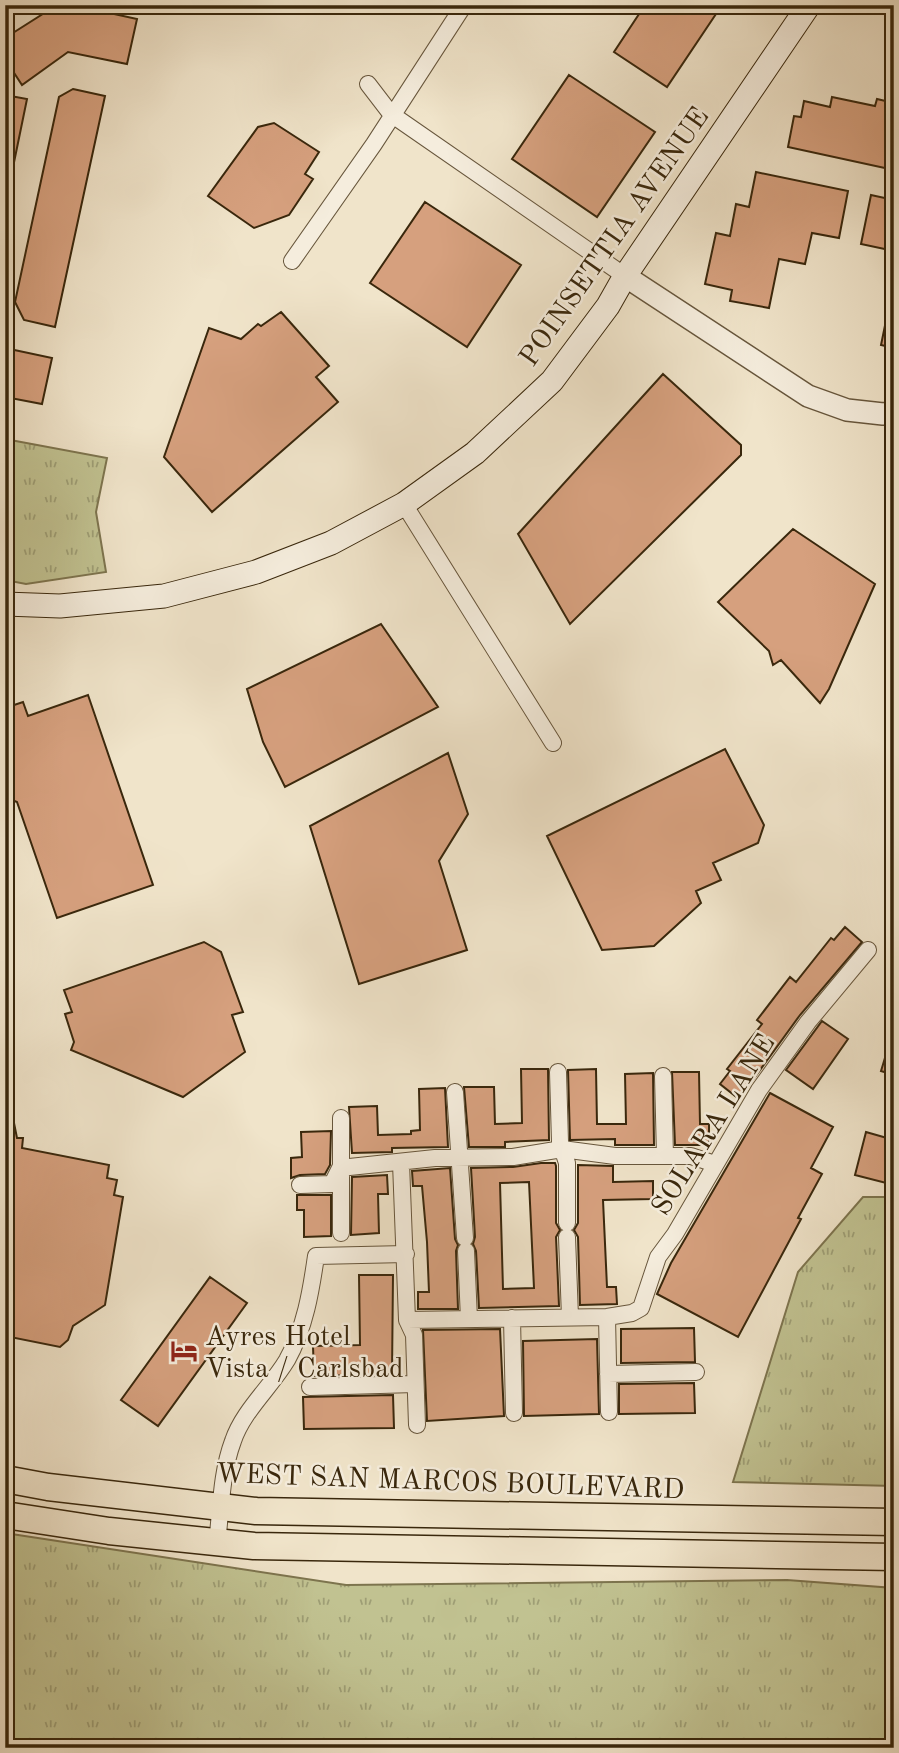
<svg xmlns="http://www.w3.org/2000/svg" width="899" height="1753" font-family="'Old Standard TT',serif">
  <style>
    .grass { fill: url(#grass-tufts); stroke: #7d744e; stroke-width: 2 }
    .building { fill: #d6a07e; stroke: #39270c; stroke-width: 2; fill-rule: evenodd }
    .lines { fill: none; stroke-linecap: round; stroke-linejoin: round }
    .minor-casing { stroke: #67563c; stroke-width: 18 }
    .tertiary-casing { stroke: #67563c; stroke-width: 24 }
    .secondary-casing { stroke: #39270c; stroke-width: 25 }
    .primary-casing { stroke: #39270c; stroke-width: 29 }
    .minor { stroke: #f5eddd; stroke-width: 16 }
    .tertiary { stroke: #f5eddd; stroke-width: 21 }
    .secondary { stroke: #f5eddd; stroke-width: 23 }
    .primary { stroke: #f0e4ca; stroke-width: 26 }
    .labels { text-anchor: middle; stroke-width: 5; stroke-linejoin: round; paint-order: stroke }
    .street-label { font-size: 28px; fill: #39270c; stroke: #f5eddd }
    .poi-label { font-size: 28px; fill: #39270c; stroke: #f5eddd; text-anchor: start }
  </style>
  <defs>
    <pattern id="grass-tufts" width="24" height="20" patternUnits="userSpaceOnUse" patternTransform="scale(1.75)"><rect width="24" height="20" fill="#c1c291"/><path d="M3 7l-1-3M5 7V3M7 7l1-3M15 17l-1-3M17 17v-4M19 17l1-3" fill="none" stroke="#9e9e75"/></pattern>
  </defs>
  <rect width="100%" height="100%" fill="#f0e4ca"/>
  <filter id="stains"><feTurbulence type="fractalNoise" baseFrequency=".00286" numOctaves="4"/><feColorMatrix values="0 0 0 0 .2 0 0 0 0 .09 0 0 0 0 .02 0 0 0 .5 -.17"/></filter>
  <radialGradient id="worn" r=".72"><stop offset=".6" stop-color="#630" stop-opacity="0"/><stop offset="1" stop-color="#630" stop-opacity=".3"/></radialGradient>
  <path class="grass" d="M5,439L107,458L96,512L106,572L26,584L5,580Z
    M863,1197H894V1486L733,1482L798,1272Z
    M5,1533L346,1585L787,1580L894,1588V1748H5Z"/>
  <path class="building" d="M57,5H73L137,19L127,64L68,52L22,85L5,59V38Z
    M645,5H722L667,87L614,52Z
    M569,75L655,132L597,217L512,159Z
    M73,89L105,96L55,327L24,320L15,302L59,97Z
    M5,95L27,99L11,177H5Z
    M832,97L875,106L877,99L894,103V170L788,147L794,116L801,117L804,101L830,107Z
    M274,123L319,152L305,174L313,179L289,215L254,228L208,196L258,127Z
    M756,172L848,191L839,238L812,233L805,264L779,259L769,308L730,301L732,290L705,284L716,233L730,236L736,204L749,207Z
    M871,195L894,200V251L861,244Z
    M425,202L521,265L467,347L370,283Z
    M888,311L894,312V348L881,345Z
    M281,312L329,366L316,377L338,402L212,512L164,457L209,328L241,339L258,324L261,326Z
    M5,348L52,358L42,404L5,397Z
    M663,374L741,445V455L570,624L518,534Z
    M793,529L875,584L829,689L820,703L781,660L773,665L769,651L718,602Z
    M381,624L438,707L285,787L263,742L247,689Z
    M88,695L153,885L57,918L17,802L5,797V708L23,702L28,716Z
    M725,749L764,825L758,843L713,863L721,880L696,891L701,903L654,946L602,950L547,836Z
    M448,753L468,814L439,861L467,950L359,984L310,826Z
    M845,927L862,942L800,1015L739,1099L720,1084L730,1071L727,1069L762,1024L757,1020L790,977L796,982L831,938L834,940Z
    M204,942L221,952L243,1012L232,1015L245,1052L183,1097L71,1050L74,1042L65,1014L72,1012L64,990Z
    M822,1021L848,1039L813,1089L786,1070Z
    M891,1038H894V1075L881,1071Z
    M521,1069H548L549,1140L505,1142V1147H469L464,1087H494L495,1124L522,1123Z
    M596,1069L597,1124H626L625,1074L653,1073L654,1145H615V1139L570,1140L568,1070Z
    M672,1072H699L700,1124H709V1145H675Z
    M445,1088L448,1147L392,1148V1152L352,1153L349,1107L377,1106L378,1135L411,1134V1131L420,1130L419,1089Z
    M770,1093L833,1127L811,1168L822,1174L798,1218L801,1219L738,1337L657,1294L671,1263Z
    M5,1108H11L17,1138H23L22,1148L109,1165L107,1178L117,1180L114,1195L123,1197L105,1305L73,1326L68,1340L60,1347L5,1336Z
    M331,1131L330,1165L325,1174L300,1175L291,1178V1158L302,1157L301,1132Z
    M866,1132L894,1140V1185L855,1175Z
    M541,1163H555L556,1166V1223L560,1230L556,1237L559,1306L479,1308L476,1251L473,1244L475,1237L471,1168L513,1167ZM529,1182L534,1288L503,1289L500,1183Z
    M578,1165L613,1166V1182L653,1181V1199L603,1200L607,1287H616L617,1304L580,1305L578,1237L574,1230L578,1223Z
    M450,1168L455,1239L458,1245L456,1251L458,1309H418V1292H429L427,1242L422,1186H413L412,1171Z
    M387,1175L388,1194H378L379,1233L351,1235L352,1177Z
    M297,1195H331V1236L304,1237V1210H297Z
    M359,1275H393L392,1374L314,1376L313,1346L360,1345Z
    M210,1277L247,1303L158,1426L121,1400Z
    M694,1328L695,1362L621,1363V1329Z
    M500,1329L504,1416L427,1421L423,1330Z
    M597,1339L599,1414L524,1416L523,1341Z
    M694,1383L695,1413L619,1414V1384Z
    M393,1395L394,1428L304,1429L303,1397Z"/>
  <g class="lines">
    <g class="minor-casing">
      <path id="minor" d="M368,84L391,114L625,276
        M292,261L374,144L464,5
        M404,504L553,743
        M558,1072L560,1142L567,1163V1223
        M663,1076L665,1156
        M455,1092L465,1238
        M341,1118V1233
        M401,1163L407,1320L414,1335L417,1425
        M300,1185L332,1184L340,1168L435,1158L513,1157L562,1149L615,1156H691L715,1164
        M567,1237L570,1317
        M466,1251L469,1319
        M607,1317L609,1412
        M512,1318L514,1413
        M407,1320L607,1317L632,1313L641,1308L658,1257L675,1234L759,1090L808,1022L868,950
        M608,1374L696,1372
        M310,1387L415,1384
        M217,1543C221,1510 221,1473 233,1441C243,1411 271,1387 287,1360C305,1328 311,1291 316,1256L406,1254"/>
    </g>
    <g class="tertiary-casing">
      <path id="tertiary" d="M625,276L808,396L847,410L883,414L894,413"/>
    </g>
    <g class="secondary-casing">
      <path id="secondary" d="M5,604L60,606L164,596L256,572L331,543L404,504L475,453L552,381L608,306L625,276L809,5"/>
    </g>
    <g class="primary-casing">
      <path id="primary" d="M5,1479L48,1487L256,1511L894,1522
        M5,1515L109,1531L254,1546L894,1557"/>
    </g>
    <use href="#minor" class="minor"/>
    <use href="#tertiary" class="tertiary"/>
    <use href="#secondary" class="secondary"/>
    <use href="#primary" class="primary"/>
  </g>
  <defs>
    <g id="hotel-bare" transform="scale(2.1)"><path d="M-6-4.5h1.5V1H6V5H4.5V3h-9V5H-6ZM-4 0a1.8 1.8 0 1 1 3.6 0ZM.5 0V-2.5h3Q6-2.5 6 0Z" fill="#8f2418" stroke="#f5eddd" stroke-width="2.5" paint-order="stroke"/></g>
  </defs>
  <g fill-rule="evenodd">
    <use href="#hotel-bare" x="184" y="1351"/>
  </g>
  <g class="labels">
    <g class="street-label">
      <text transform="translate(613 236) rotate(-55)" y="10">POINSETTIA AVENUE</text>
      <text transform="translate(712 1124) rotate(-58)" y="10">SOLARA LANE</text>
      <text transform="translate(450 1480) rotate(2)" y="10">WEST SAN MARCOS BOULEVARD</text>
    </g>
    <g class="poi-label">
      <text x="205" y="1345">Ayres Hotel<tspan x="205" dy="32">Vista / Carlsbad</tspan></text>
    </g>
  </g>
  <rect width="899" height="1753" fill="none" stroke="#f0e4ca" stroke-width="28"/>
  <rect x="7" y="7" width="885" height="1739" fill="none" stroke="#39270c" stroke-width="3.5"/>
  <rect x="14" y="14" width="871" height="1725" fill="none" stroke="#39270c" stroke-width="2"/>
  <rect width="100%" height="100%" filter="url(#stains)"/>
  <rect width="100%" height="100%" fill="url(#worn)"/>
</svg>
